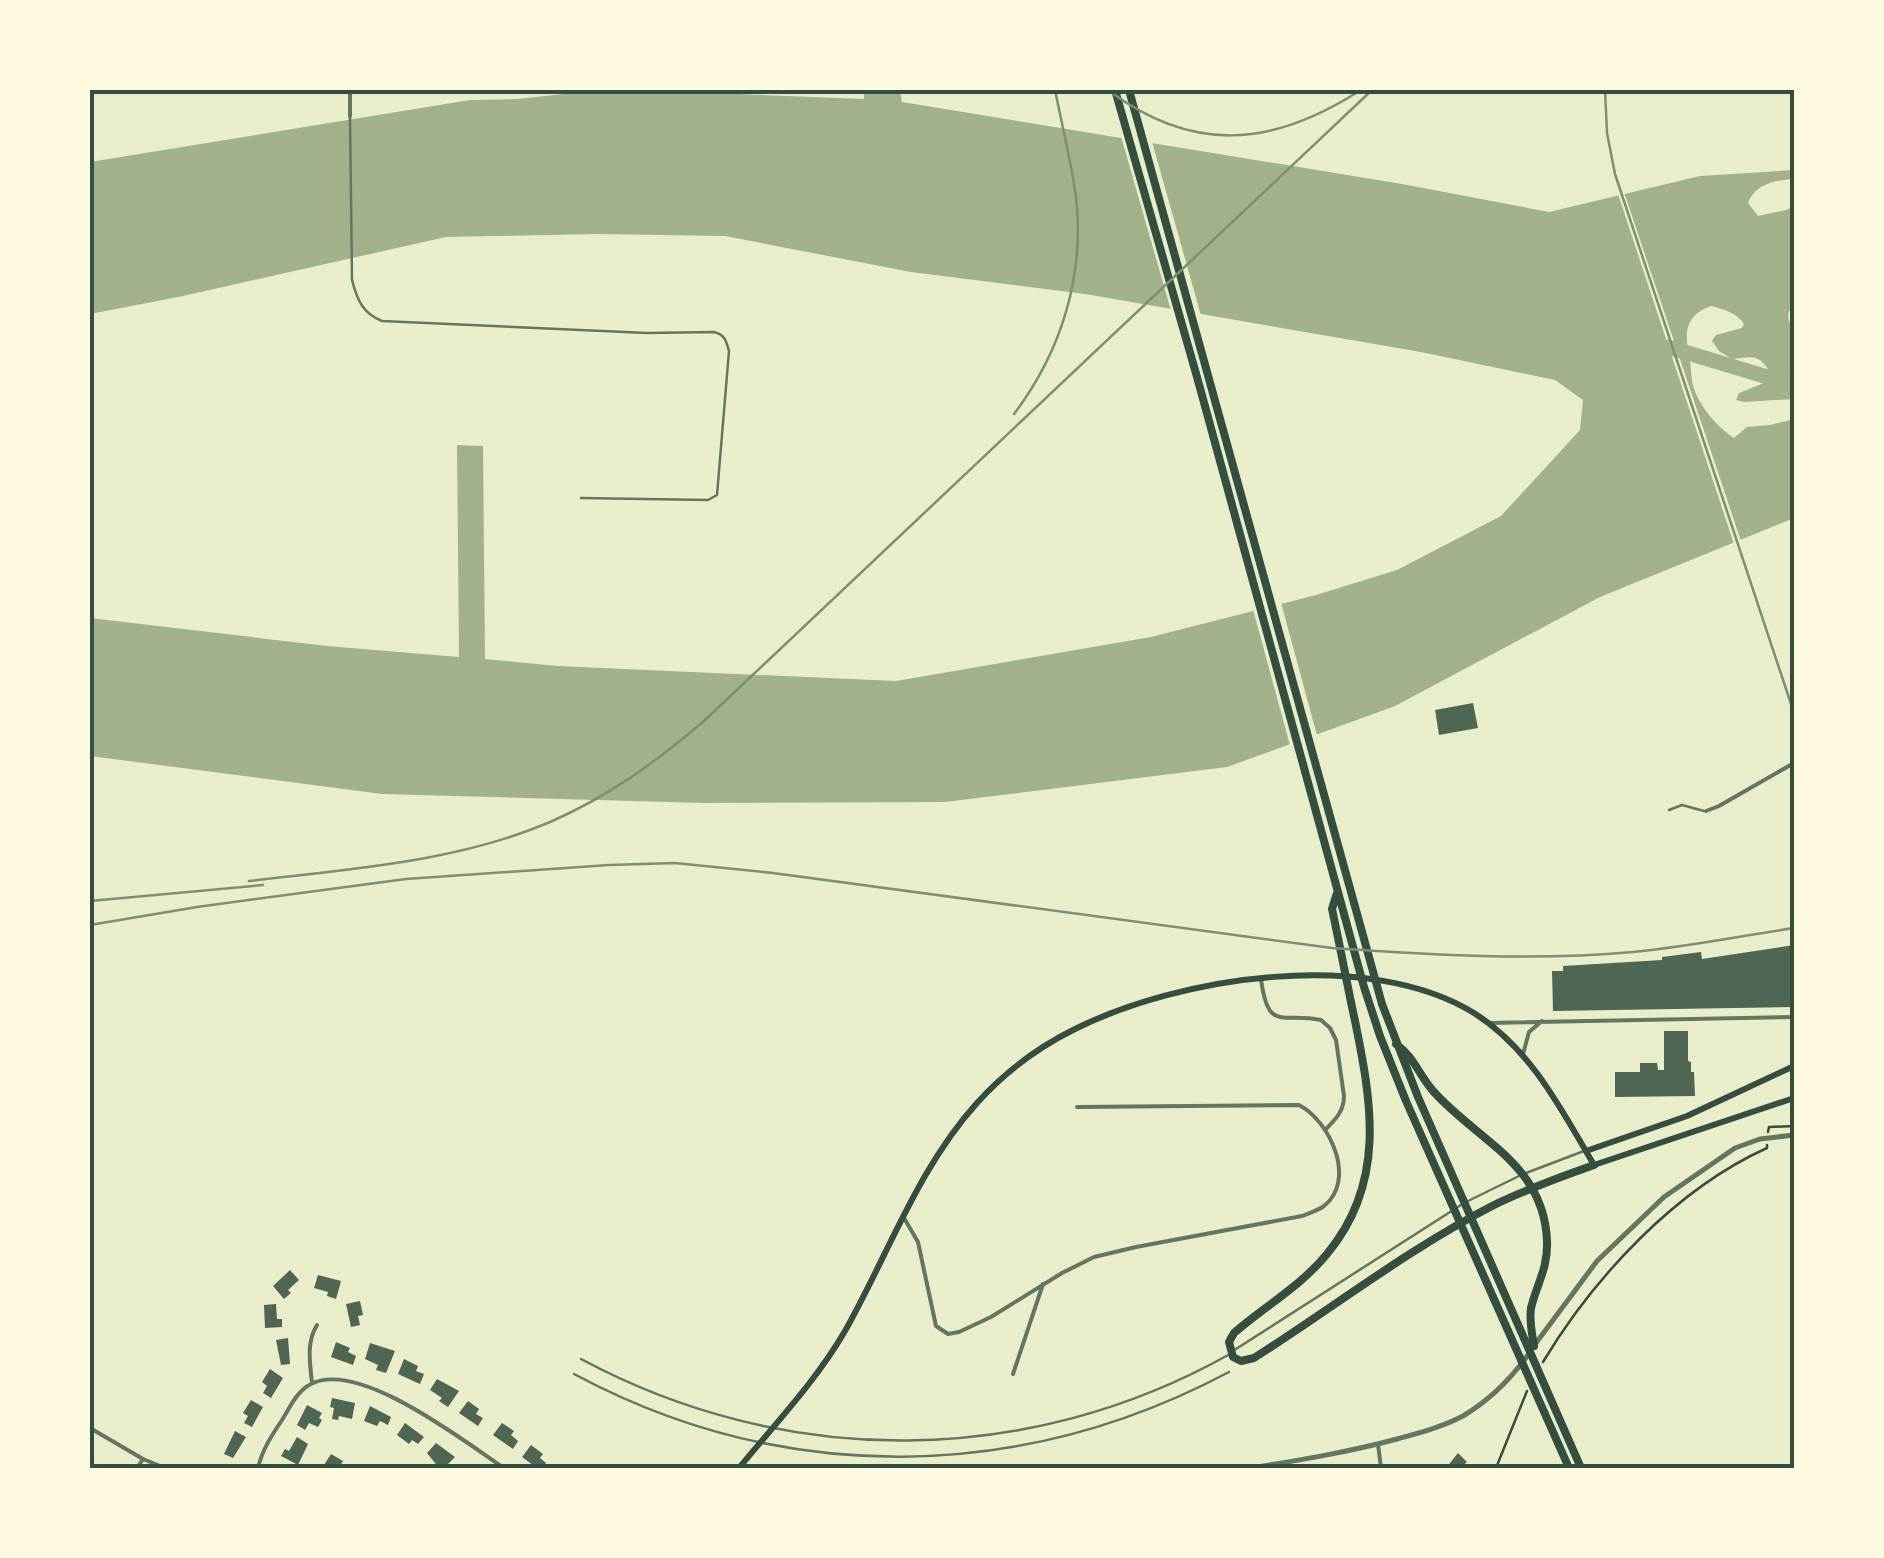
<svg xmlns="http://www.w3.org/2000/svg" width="1884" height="1558" font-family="'Open Sans',sans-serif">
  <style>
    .water { fill: #a3b18a }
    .pier { fill: #e9edc9 }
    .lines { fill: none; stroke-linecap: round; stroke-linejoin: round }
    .river { stroke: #a3b18a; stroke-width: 15 }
    .building { fill: #4f6655 }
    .path { stroke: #344e41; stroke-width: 2.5 }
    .service { stroke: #617663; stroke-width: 2.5 }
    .minor { stroke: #617663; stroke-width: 4 }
    .tertiary { stroke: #617663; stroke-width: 5 }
    .secondary { stroke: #344e41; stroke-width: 6 }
    .trunk { stroke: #344e41; stroke-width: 8 }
    .tram { stroke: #7c8e77; stroke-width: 2.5 }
    .rail { stroke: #7c8e77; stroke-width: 2.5 }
    .neatline { fill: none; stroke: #344e41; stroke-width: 4 }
  </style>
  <rect width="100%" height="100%" fill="#e9edc9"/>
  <path class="water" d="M601,90H683L689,92L864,99V90H900L902,102L1402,184L1549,212L1700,176L1794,170V179C1775,180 1755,184 1748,203L1758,216L1786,210L1794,206V309L1789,311C1787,319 1789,323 1794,329V399L1744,402L1736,400L1739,393L1764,383L1772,375C1759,354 1755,356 1732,359L1719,351L1712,341L1716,335L1742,328L1744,324C1737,313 1723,309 1711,306C1684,316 1685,333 1689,357C1691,365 1691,373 1692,381C1696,403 1716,426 1734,438L1747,427L1770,425L1794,419V518L1600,597L1395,706L1227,767L945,802L704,803L382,794L90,756V618L327,646L459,657L457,445L483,446L485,659L558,666L896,681L1151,637L1316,595L1397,570L1501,516L1580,430L1583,400L1555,380L1421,352L1085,294L911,272L725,236L597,234L446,237L183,296L90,314V162L470,100L517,99Z"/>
  <path class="pier" d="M1120,133L1151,138L1202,319L1172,314Z
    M1623,189L1742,544L1735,547L1617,191Z
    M1280,599L1318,739L1291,749L1252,606Z"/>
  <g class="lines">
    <path class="river" d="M1668,347L1794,385"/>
  </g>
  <path class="building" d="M1473,703L1478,728L1439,735L1435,710Z
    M1794,945V1007L1553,1011L1552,971H1563V966L1662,960V957L1701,952L1702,959Z
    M1664,1031H1688V1061L1691,1062V1072H1694L1695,1096L1615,1097V1072H1640V1063H1657L1658,1070H1664Z
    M290,1270L299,1280L288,1290L291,1293L284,1299L273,1286Z
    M318,1275L341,1281L336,1299L327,1296L328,1292L314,1288Z
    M360,1301L363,1315L358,1316L360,1325L351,1327L346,1304Z
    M276,1304L277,1319H282V1327L265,1328L264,1305Z
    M288,1338L290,1364L281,1365L276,1340Z
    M336,1342L350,1348L348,1352L356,1356L353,1365L331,1357Z
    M370,1343L395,1351L386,1373L376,1370L378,1365L365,1359Z
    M404,1359L418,1366L416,1371L424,1374L420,1384L398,1374Z
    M270,1369L283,1378L271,1398L263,1393L267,1386L262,1382Z
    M437,1379L459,1391L448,1407L439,1401L442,1398L430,1390Z
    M332,1398L355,1403L352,1419L339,1416L338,1420L332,1419L334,1408L330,1407Z
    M251,1400L263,1407L252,1427L244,1423L248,1416L243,1413Z
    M468,1401L479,1409L476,1414L483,1418L478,1426L459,1413Z
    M307,1405L322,1413L319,1418L322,1420L318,1427L309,1423L305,1430L297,1425Z
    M370,1406L391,1417L388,1425L380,1421L377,1426L364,1421Z
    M405,1423L424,1437L418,1444L412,1440L409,1444L397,1435Z
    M502,1423L514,1431L511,1435L518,1441L513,1449L493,1435Z
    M235,1431L246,1437L233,1458L224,1454Z
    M297,1437L308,1444L298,1465L281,1456L285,1449L289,1451Z
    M436,1443L455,1457L444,1468H439L427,1453Z
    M531,1445L543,1454L540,1458L546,1463L543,1468H537L522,1457Z
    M1458,1453L1467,1462L1460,1468H1446Z
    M331,1454L343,1461L339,1468H322Z"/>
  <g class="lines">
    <path class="path" d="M1768,1132L1769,1127L1794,1126
      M1543,1362C1594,1277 1676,1189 1767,1148V1145
      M1496,1468L1527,1391"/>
    <path class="service" d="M350,116L352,280C357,299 362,313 382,321L647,333L714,332C725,335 726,340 729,351L717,495L708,500L581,498
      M1669,810L1682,805L1704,811
      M1526,1173L1584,1151
      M1468,1201L1519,1176
      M1236,1349L1461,1205
      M581,1359C786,1469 1027,1468 1230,1354
      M574,1374C783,1486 1020,1483 1229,1372"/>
    <path class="minor" d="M350,116V90
      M1706,811L1719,806L1794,763
      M1261,979C1268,1033 1282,1012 1321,1020L1330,1028L1336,1040L1344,1096C1344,1111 1336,1119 1325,1130
      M1489,1023L1794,1017
      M1523,1054L1529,1032L1542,1021
      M904,1218L918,1242L936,1326L948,1334L959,1332L991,1317L1062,1273L1094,1257L1136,1247L1302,1216C1309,1213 1317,1211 1324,1206C1357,1180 1330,1121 1299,1105L1077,1107
      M1013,1374L1043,1284
      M312,1383C310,1362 306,1343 317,1325
      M90,1428L143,1459L165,1468
      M1378,1444L1381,1468
      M137,1468L143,1459
      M258,1468C262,1450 272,1435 282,1420C290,1407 297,1391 311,1384C359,1359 465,1442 504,1468"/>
    <path class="tertiary" d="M1536,1343L1597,1261L1664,1197L1735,1148L1760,1139L1794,1135
      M1251,1468C1300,1460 1349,1452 1397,1439C1419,1433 1442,1427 1463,1416C1490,1400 1512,1378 1530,1352"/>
    <path class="secondary" d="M1586,1151L1687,1116L1794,1066
      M739,1468C775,1424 816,1381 845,1331C888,1255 918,1168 977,1103C1004,1073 1037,1048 1073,1030C1180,976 1368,948 1474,1013C1531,1049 1561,1109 1594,1165L1794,1098"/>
    <path class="trunk" d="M1115,90L1197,377L1364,987L1380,1036L1406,1101L1569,1468
      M1129,90L1382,1004L1418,1097L1581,1468
      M1337,893L1332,909C1340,946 1347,984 1355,1021C1372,1104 1386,1183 1327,1254C1301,1286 1265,1306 1234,1333L1229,1342L1233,1357L1241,1361L1254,1358C1334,1307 1410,1248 1494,1205C1527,1189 1560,1177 1594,1165
      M1396,1044C1415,1058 1418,1074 1434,1092C1478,1141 1544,1164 1547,1241C1548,1269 1537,1283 1531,1308C1529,1321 1532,1333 1534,1346"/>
    <path class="tram" d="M1605,90L1607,133L1615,174L1794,713"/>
    <path class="rail" d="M1108,90C1192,153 1270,147 1356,93
      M1014,414C1061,352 1085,276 1076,197C1071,161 1062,125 1055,90
      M249,881C349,869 457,862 550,822C608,797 657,761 704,721L1372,90
      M90,901L263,885
      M90,925L197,907L406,879L609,865L675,863L773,873L1332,948C1432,955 1533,961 1633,952C1687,947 1741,936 1794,928"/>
  </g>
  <rect width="1884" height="1558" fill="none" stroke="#fefae0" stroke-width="185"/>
  <rect x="92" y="92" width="1700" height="1374" class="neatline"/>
</svg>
